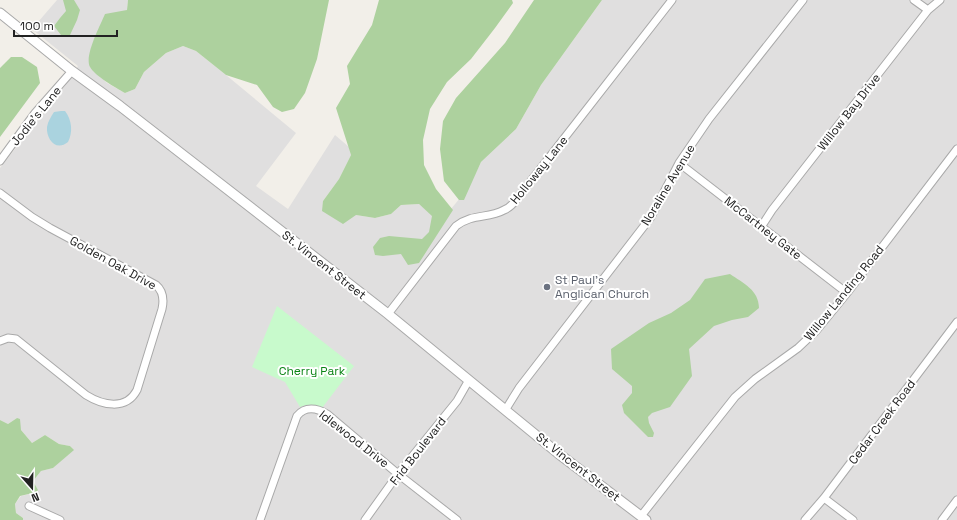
<svg xmlns="http://www.w3.org/2000/svg" width="957" height="520" font-family="'Space Grotesk',sans-serif">
  <style>
    .residential { fill: #e0dfdf }
    .forest { fill: #add19e }
    .park { fill: #c8facc }
    .water { fill: #aad3df }
    .lines { fill: none; stroke-linecap: round; stroke-linejoin: round }
    .minor-casing { stroke: #a9a9a9; stroke-width: 9 }
    .tertiary-casing { stroke: #a9a9a9; stroke-width: 11 }
    .minor { stroke: #fff; stroke-width: 7 }
    .tertiary { stroke: #fff; stroke-width: 9 }
    .worship-dot { fill: #6b7280; stroke: #fff; stroke-width: 1.5 }
    .labels { text-anchor: middle; stroke-width: 4; stroke-linejoin: round; paint-order: stroke }
    .street-label { font-size: 12px; fill: #222; stroke: #fff }
    .worship-label { font-size: 12px; fill: #5b616d; stroke: #fff; text-anchor: start }
    .park-label { font-size: 12px; fill: #0c8416; stroke: #fff }
  </style>
  <rect width="100%" height="100%" fill="#f2efe9"/>
  <path class="residential" d="M57,0H128L127,10L90,67L107,83L125,93L135,89L144,72L166,53L183,46L196,51L226,75L296,133L256,186L288,209L335,135L349,147L351,155L339,179L323,201L356,215L375,218L391,214L401,205L419,204L432,215L442,220L469,187L481,162L516,129L541,85L602,0H957V520H23V518L16,513L15,504L21,496L37,492L38,490L33,481L41,471L53,468L73,450L70,446L59,444L45,435L32,443L21,430L17,418L8,424L0,420V168L71,78L78,66L32,29Z"/>
  <path class="forest" d="M63,0H74L80,10L77,20L70,35H61L54,26L60,18L66,11Z
    M128,0H329L317,59L305,93L294,109L282,112L273,107L257,85L226,75L196,51L183,46L166,53L144,72L135,89L125,93C116,88 95,76 90,67C84,56 100,26 105,14L127,10Z
    M379,0H512L513,3L495,28L471,59L447,82L430,109L423,140L424,165L436,189L453,210L419,263L408,265L401,254L383,256L375,255L373,247L380,238L389,236L422,239L429,232L432,216L419,204L401,205L391,214L375,218L356,215L343,224L322,211L323,201L339,179L351,155L336,108L350,84L347,66L372,25Z
    M534,0H602L541,85L516,129L481,162L464,200H459L444,181L440,149L443,121L456,98L505,43Z
    M11,57H22L37,67L40,83L0,137V68Z
    M730,274C743,283 759,290 759,308L748,317L732,320L714,326L689,349L692,376L670,407L652,413L648,417L649,423L654,433L653,437H648L624,413L622,405L632,393V386L612,369L611,349L649,323L671,313L690,300L705,279Z
    M17,418L20,419L21,430L32,443L45,435L59,444L70,446L74,450L53,468L41,471L33,481L38,490L37,492L20,496L15,504L16,513L23,518V520H0V420L8,424Z"/>
  <path class="park" d="M277,306L354,366L322,408C315,404 308,404 300,407L285,382L252,367Z"/>
  <path class="water" d="M61,111H65C72,120 73,132 68,142C56,152 46,139 47,127C48,121 51,117 54,112Z"/>
  <g class="lines">
    <g class="minor-casing">
      <path id="minor" d="M914,0L928,10
        M0,161L35,113L72,71
        M679,163L847,293
        M0,193L32,217L50,228L156,285C163,291 164,300 162,309L137,390C126,411 102,405 86,395L16,339L8,338L0,341
        M761,227L772,210L928,10L940,0
        M388,314L456,226C473,213 488,219 504,210C509,208 513,204 516,200L672,0
        M506,409L519,388L651,217L679,163L709,119L803,0
        M824,498L853,520
        M29,506L60,520
        M641,516L735,397L755,379L798,348L816,331L847,293L957,149
        M260,520L297,416C305,406 317,408 327,414L398,474L457,520
        M365,520L398,474L457,401L469,380
        M805,520L824,498L957,322
        M942,520L957,500"/>
    </g>
    <g class="tertiary-casing">
      <path id="tertiary" d="M0,13L72,71L120,106L388,314L559,454L646,520"/>
    </g>
    <use href="#minor" class="minor"/>
    <use href="#tertiary" class="tertiary"/>
  </g>
  <circle class="worship-dot" cx="547" cy="287" r="4"/>
  <g class="labels">
    <g class="street-label">
      <text transform="translate(849 112) rotate(-52)" y="4">Willow Bay Drive</text>
      <text transform="translate(36 116) rotate(-51)" y="4">Jodie's Lane</text>
      <text transform="translate(539 170) rotate(-51)" y="4">Holloway Lane</text>
      <text transform="translate(668 185) rotate(-59)" y="4">Noraline Avenue</text>
      <text transform="translate(763 228) rotate(38)" y="4">McCartney Gate</text>
      <text transform="translate(113 263) rotate(29)" y="4">Golden Oak Drive</text>
      <text transform="translate(324 265) rotate(38)" y="4">St. Vincent Street</text>
      <text transform="translate(844 293) rotate(-51)" y="4">Willow Landing Road</text>
      <text transform="translate(882 422) rotate(-53)" y="4">Cedar Creek Road</text>
      <text transform="translate(354 439) rotate(38)" y="4">Idlewood Drive</text>
      <text transform="translate(418 451) rotate(-52)" y="4">Frid Boulevard</text>
      <text transform="translate(578 467) rotate(38)" y="4">St. Vincent Street</text>
    </g>
    <g class="worship-label">
      <text x="555" y="284">St Paul’s<tspan x="555" dy="14">Anglican Church</tspan></text>
    </g>
    <g class="park-label">
      <text x="312" y="375">Cherry Park</text>
    </g>
  </g>
  <g transform="translate(32 488) rotate(160)" stroke="#ffffff" stroke-width="3" paint-order="stroke">
  <path d="M0-3L7 15L0 10L-7 15Z" fill="#222222"/>
  <text y="-6" font-size="11" font-weight="bold" text-anchor="middle" fill="#222222">N</text>
  </g>
  <path d="M14 30v6h103v-6" fill="none" stroke="#222222" stroke-width="2"/>
  <text x="20" y="30" font-size="12" fill="#222222" stroke="#ffffff" stroke-width="3" paint-order="stroke">100 m</text>
</svg>
